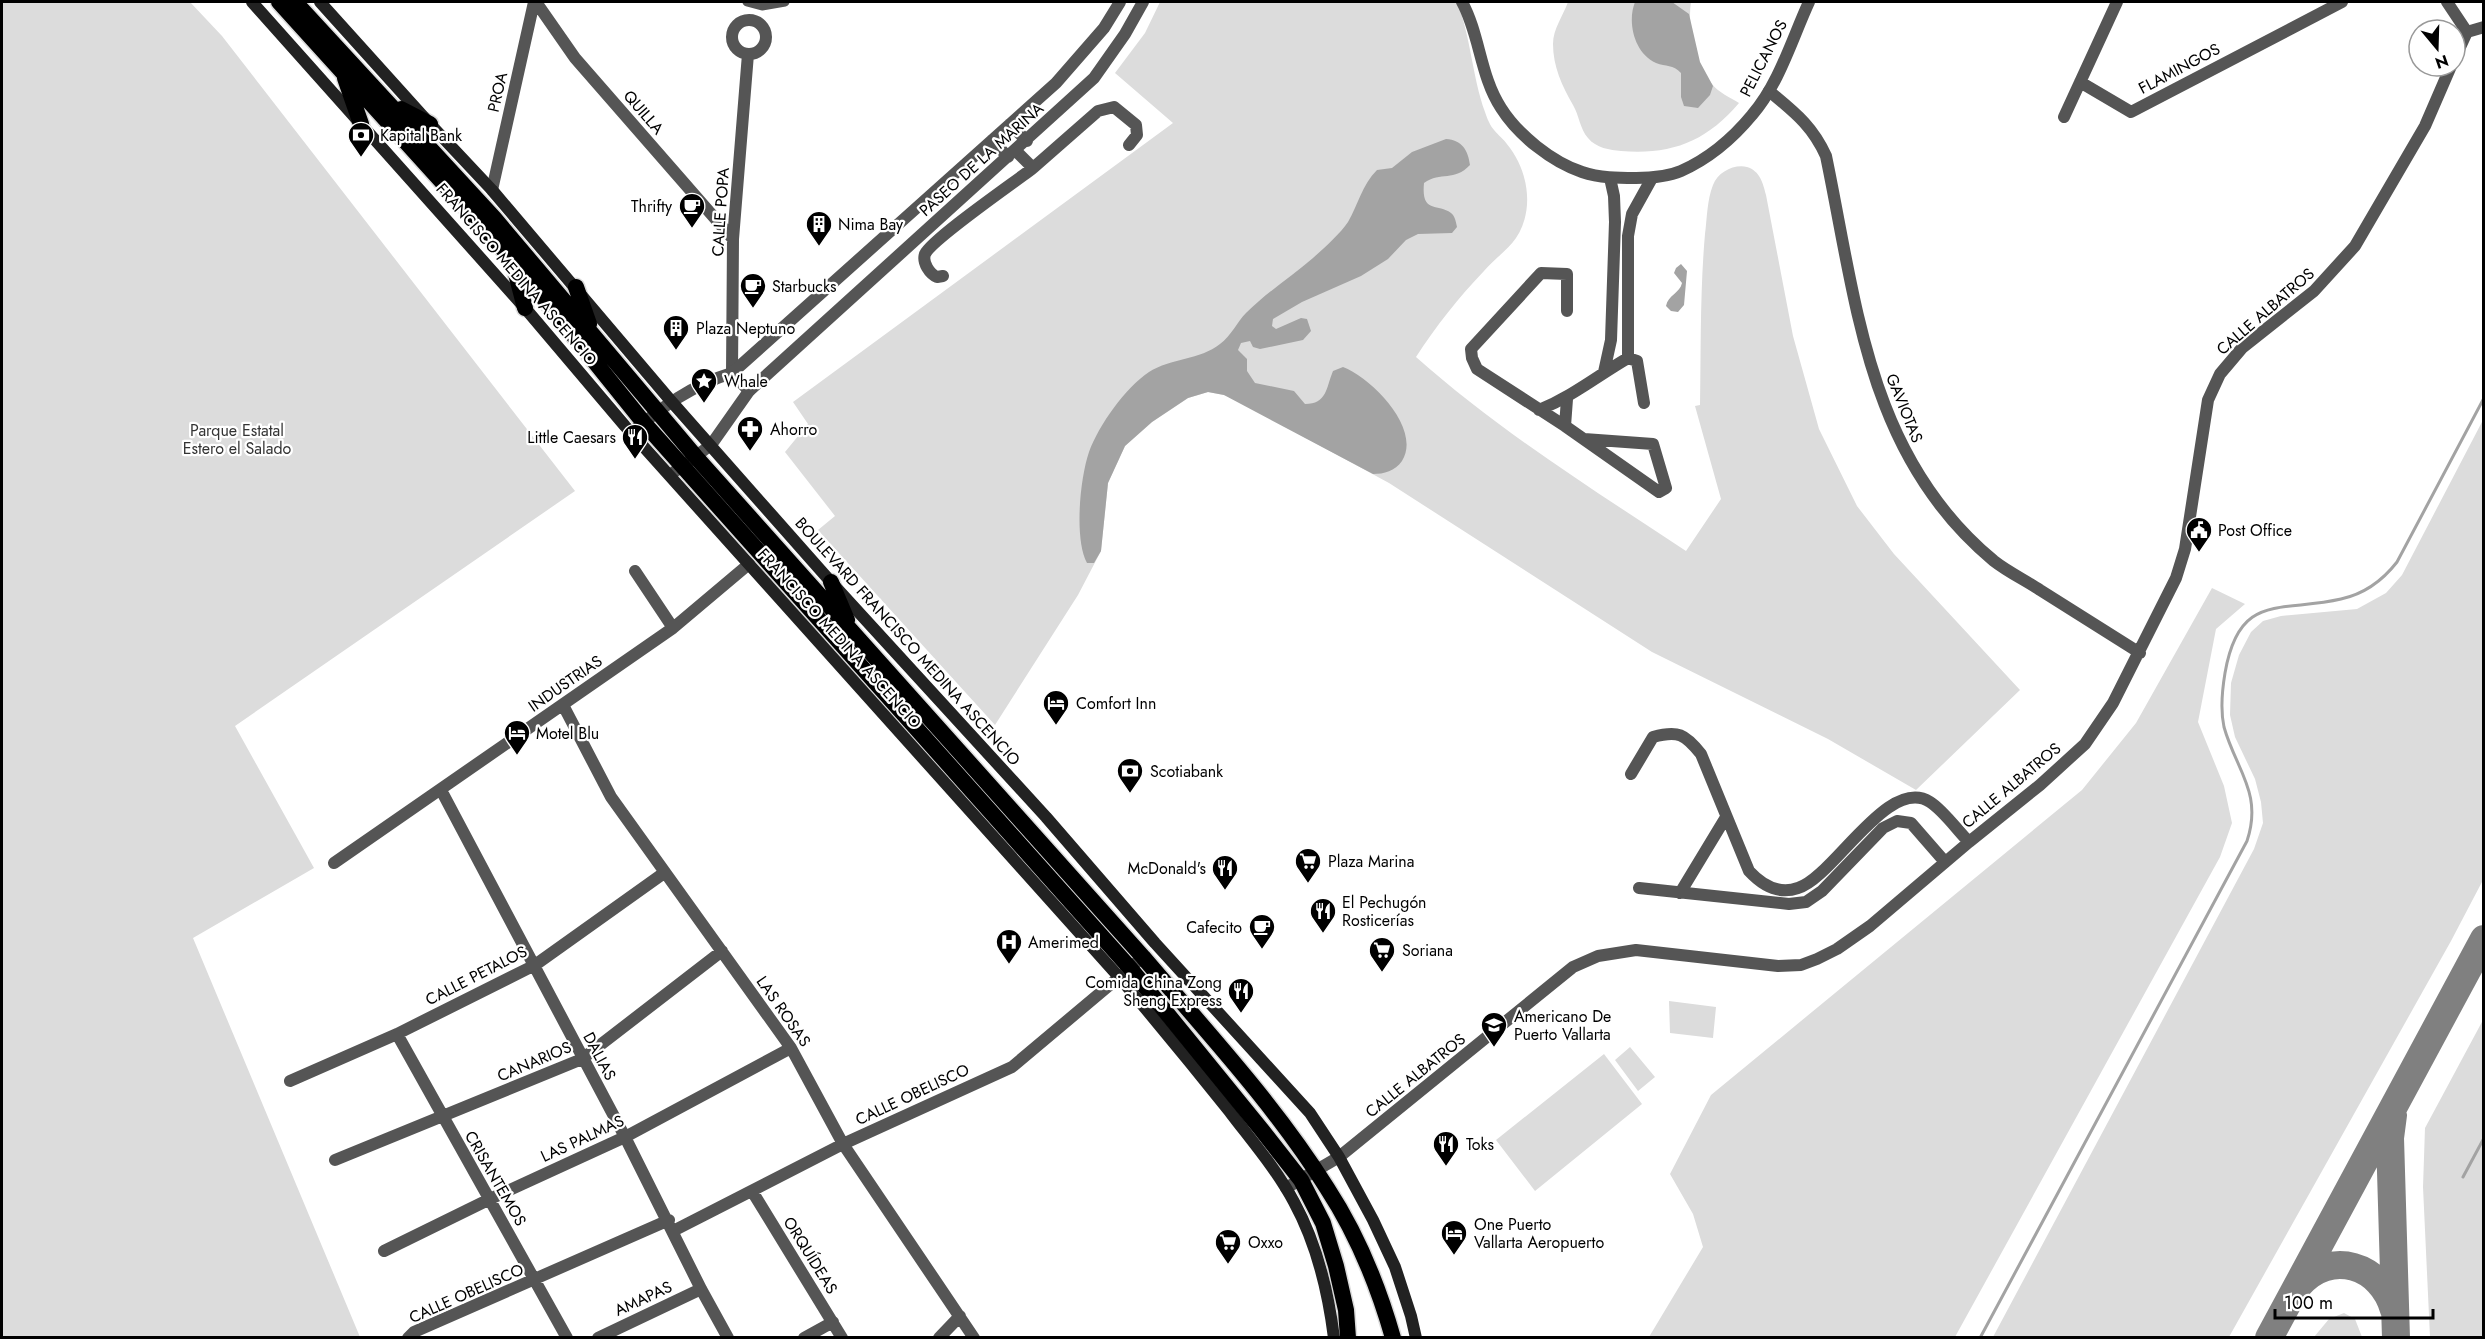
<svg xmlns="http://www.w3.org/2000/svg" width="2485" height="1339" font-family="Jost,sans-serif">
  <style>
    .green { fill: #dcdcdc }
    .water { fill: #a3a3a3 }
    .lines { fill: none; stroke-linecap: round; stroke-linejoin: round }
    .stream { stroke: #a3a3a3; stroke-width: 3 }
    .taxiway { stroke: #808080; stroke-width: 28 }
    .trunk-casing { stroke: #dbdbdb; stroke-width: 19 }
    .pedestrian { stroke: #555; stroke-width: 9 }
    .minor { stroke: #555; stroke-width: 12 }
    .tertiary { stroke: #555; stroke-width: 12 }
    .secondary { stroke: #222; stroke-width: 12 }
    .trunk { stroke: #000; stroke-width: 16 }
    .labels { text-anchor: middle; stroke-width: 4.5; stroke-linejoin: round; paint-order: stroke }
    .street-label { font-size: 16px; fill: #000; stroke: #fff }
    .poi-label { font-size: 16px; fill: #000; stroke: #fff; text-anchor: start }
    .park-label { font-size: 16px; fill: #333; stroke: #fff }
  </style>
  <rect width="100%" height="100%" fill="#fff"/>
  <path class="green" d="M2,2H190L222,36L575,491L235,726L314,868L193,938L360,1337H2Z
    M1160,2H1457C1471,37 1472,76 1485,112C1492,134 1499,132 1510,148C1529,174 1534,211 1516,238C1507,251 1494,259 1484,271C1459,297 1436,326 1416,357C1499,431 1594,490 1686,551L1721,499L1695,406L1700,405C1701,348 1700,291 1705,234C1707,218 1707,200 1713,185C1718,172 1734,164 1747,167C1760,171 1763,183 1766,195L1793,336L1819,429L1857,506L1894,554L2020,690L1916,790L1828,739L1652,652L1389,483L1238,401L1224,395L1208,392L1188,398L1152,422L1125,446L1108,483L1101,551L1078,595L995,725L818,530L835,516L785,452L808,424L793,402L1173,123L1115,73L1145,33Z
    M1568,2H1691C1687,28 1695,62 1712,84C1718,92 1731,98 1739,103C1706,142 1671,155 1621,151C1610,150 1596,148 1588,138C1580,129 1579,115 1573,105C1562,86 1553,66 1553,44C1553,29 1563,16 1568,2Z
    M2483,420V880L2451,941L2229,1337H1993L2254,849L2263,823L2261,802L2255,779L2235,737L2230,715L2231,683L2239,655L2251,632L2263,621L2281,616L2357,609L2386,593L2402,575Z
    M2212,588L2245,604L2216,629L2198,722L2224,786L2232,823L2220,857L1955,1337H1649L1703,1247L1693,1214L1670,1174L1711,1095L2082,790L2136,723Z
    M1669,1001L1716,1007L1713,1038L1670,1033Z
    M2483,1020V1337H2430L2423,1187L2425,1128Z
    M1630,1047L1655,1077L1638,1091L1615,1060Z
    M1604,1054L1642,1104L1535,1191L1496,1140Z
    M2344,1313L2355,1319L2362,1337H2314L2329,1319Z"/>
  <path class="water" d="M1635,2H1672L1689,14L1700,62L1713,86L1710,95L1698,108L1684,106L1681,97V73C1673,64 1666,67 1656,63C1634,53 1627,22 1635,2Z
    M1446,139C1462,140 1468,150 1470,165C1454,182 1441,171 1424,183C1421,214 1437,203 1451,213C1455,216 1456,222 1457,227L1452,233L1418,234L1406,240L1388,259L1361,276L1302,302L1273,319L1272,326L1276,329L1301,318L1307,319L1311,331L1303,340L1260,349L1253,347L1250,341L1241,343L1238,350L1247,359V371L1255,383L1294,391L1305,404C1327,404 1326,388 1333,371L1343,367C1372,378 1422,429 1402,461C1395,471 1384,474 1373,474L1224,395L1208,392L1188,398L1152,422L1125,446L1108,483L1101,551L1094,563H1087C1074,539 1080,478 1089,452C1099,425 1125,388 1149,372C1171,358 1200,360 1220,344C1231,336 1237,322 1246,313C1267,292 1291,277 1313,258C1324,248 1340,234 1348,222C1358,205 1362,185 1377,170L1392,168L1412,152Z
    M1681,264L1687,271L1684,305L1678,312L1671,311L1666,306C1668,295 1680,293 1682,283L1674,273L1676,268Z"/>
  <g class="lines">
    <path class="stream" d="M2463,1177L2484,1138
      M1980,1338L2247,841C2263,793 2236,770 2224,727C2220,709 2222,691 2225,673C2239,592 2280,613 2341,599C2364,594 2383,580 2397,562L2484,398"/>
    <path class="taxiway" d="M2393,1115L2390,1138L2396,1338
      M2298,1286C2330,1248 2382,1265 2394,1310
      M2269,1338L2484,939"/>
    <g class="trunk-casing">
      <path id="trunk" d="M279,2L512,259L644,423L1130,968L1261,1129L1301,1180L1323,1223L1336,1266L1346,1310L1348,1338
        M295,2L494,218L695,456L1143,957C1206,1031 1275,1105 1327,1188C1357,1234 1378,1285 1393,1338
        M345,78L361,124
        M401,109L430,124
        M514,266L525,308
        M576,287L589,324
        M831,582L847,620"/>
    </g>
    <path class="pedestrian" d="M747,2L762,6L785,2"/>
    <path class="minor" d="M536,2L575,58L733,239
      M2447,2L2467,32
      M732 37a17 17 0 1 1 34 0a17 17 0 1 1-34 0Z
      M2467,32L2484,27
      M748,54L733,239L732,373L749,391
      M2455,58L2467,32
      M2080,82L2131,112L2342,2
      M1769,91C1794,112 1812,125 1826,156C1857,305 1868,457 1994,561C2008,572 2025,580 2040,590C2073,611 2107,632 2140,653
      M2064,117L2117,2
      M1016,151L1033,168L1098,111L1114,107L1136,125L1137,135L1129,145
      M492,190L534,2
      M943,276L937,277C930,274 922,263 925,254C932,239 1015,182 1033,168
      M1567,311V274L1541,273L1471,349L1472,358L1477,369L1565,426L1659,492L1666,488L1653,444L1584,439
      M1628,358V236L1632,214L1652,178
      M1604,372L1611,340L1615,222L1614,196L1610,178
      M1539,410C1573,396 1597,376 1628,358L1637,361L1644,403
      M1565,426L1567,399
      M635,571L673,628
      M563,705L611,797L791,1048L843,1144L974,1338
      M1631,774L1653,737C1678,730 1685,734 1701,754L1749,871C1761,884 1778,895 1798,888C1834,877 1888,775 1930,802C1943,810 1958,831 1969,842
      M441,790L625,1137L701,1289L728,1338
      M334,863L673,628L749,564
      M1639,888L1789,904L1806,902L1822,891L1883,828L1897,821L1911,823L1945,862
      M1680,893L1726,817
      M397,1034L567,1338
      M290,1081L397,1034L535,965L664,873
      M335,1160L582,1059L722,951
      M1286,1188L1339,1157L1573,967L1598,956L1636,950L1778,966L1801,965L1817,959L1837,949L1870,926L1969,842L2040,785L2085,744L2113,703L2176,578L2185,549L2208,400L2220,374L2242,348L2314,291L2355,246L2425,126L2451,66
      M752,1191L842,1338
      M673,1231L843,1144L1012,1067L1143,957
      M384,1251L490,1199L625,1137L791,1048
      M408,1338L414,1332L669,1220
      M598,1338L701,1289
      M804,1338L833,1322
      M939,1338L960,1316"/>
    <path class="tertiary" d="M1462,2C1480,35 1480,76 1501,108C1518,135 1552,162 1582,172C1600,178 1618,178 1636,178C1651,178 1667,177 1681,171C1708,159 1733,138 1752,115C1779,84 1792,39 1809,2
      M1010,124L1027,141
      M992,140L1008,157
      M631,433C662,407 692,385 732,373L1056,83L1104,28L1120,2
      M670,475L711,445L749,391L1094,78L1125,34L1143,2"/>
    <path class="secondary" d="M252,2L525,308L625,426L1119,977C1157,1022 1194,1067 1230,1112C1252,1141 1277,1170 1294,1202C1317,1244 1328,1290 1334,1338
      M320,2L430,124L492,190L671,401L831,582L1046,817L1155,943L1310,1113L1339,1157L1373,1220L1395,1267L1411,1316L1416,1338"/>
    <use href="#trunk" class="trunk"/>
  </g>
  <defs>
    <g id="bank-pin" transform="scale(1.35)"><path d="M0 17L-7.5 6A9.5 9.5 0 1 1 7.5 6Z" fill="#000" stroke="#fff"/><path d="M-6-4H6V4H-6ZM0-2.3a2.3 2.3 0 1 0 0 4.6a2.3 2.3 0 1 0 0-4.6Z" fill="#fff"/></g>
    <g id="cafe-pin" transform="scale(1.35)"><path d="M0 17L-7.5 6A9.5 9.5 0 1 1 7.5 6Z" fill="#000" stroke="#fff"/><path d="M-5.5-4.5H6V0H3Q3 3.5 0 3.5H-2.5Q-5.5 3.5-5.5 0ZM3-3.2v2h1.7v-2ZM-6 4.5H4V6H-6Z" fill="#fff"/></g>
    <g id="building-pin" transform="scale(1.35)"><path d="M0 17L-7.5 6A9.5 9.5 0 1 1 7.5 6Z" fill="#000" stroke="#fff"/><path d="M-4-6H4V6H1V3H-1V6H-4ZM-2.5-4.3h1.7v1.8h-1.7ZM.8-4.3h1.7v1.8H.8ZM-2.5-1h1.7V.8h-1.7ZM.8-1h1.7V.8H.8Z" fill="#fff"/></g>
    <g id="sight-pin" transform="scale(1.35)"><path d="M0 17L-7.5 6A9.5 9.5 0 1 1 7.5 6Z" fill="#000" stroke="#fff"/><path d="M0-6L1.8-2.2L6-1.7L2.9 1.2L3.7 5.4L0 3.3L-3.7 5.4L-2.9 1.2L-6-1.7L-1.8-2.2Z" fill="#fff"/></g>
    <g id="pharmacy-pin" transform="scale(1.35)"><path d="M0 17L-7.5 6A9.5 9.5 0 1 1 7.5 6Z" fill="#000" stroke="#fff"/><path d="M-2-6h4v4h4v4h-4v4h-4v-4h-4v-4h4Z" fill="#fff"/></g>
    <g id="restaurant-pin" transform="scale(1.35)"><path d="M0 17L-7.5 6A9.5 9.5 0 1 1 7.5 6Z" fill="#000" stroke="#fff"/><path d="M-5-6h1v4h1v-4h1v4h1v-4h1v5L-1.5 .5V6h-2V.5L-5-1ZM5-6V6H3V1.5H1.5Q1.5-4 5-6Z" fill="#fff"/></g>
    <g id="civic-pin" transform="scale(1.35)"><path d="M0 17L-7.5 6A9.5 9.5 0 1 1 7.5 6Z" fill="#000" stroke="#fff"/><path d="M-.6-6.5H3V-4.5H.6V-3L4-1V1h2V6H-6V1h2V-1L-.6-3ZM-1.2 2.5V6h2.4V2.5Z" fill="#fff"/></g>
    <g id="hotel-pin" transform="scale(1.35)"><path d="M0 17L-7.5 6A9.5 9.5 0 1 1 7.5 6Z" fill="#000" stroke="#fff"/><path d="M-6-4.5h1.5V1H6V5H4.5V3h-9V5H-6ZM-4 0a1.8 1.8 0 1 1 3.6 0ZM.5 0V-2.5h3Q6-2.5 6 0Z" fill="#fff"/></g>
    <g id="supermarket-pin" transform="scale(1.35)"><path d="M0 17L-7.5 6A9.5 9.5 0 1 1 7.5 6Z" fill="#000" stroke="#fff"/><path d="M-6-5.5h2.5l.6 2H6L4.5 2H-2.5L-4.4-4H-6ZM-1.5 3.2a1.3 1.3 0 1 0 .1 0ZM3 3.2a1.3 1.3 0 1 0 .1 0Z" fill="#fff"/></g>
    <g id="hospital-pin" transform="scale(1.35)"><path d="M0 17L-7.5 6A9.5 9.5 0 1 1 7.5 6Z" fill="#000" stroke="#fff"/><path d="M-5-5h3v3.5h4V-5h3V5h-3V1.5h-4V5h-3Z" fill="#fff"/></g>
    <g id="school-pin" transform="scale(1.35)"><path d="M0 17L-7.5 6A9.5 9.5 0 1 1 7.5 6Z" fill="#000" stroke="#fff"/><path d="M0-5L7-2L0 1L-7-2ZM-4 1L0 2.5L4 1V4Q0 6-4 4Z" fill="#fff"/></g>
  </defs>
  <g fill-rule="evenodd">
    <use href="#bank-pin" x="361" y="135"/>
    <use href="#cafe-pin" x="692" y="206"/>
    <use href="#building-pin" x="819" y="224"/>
    <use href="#cafe-pin" x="753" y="286"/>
    <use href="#building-pin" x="676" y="328"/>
    <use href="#sight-pin" x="704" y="381"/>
    <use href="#pharmacy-pin" x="750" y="429"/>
    <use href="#restaurant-pin" x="635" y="437"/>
    <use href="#civic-pin" x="2199" y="530"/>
    <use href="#hotel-pin" x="1056" y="703"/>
    <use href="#hotel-pin" x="517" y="733"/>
    <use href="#bank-pin" x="1130" y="771"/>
    <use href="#supermarket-pin" x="1308" y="861"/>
    <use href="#restaurant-pin" x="1225" y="868"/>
    <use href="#restaurant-pin" x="1323" y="911"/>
    <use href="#cafe-pin" x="1262" y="927"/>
    <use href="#hospital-pin" x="1009" y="942"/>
    <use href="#supermarket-pin" x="1382" y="950"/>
    <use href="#restaurant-pin" x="1241" y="991"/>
    <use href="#school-pin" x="1494" y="1025"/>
    <use href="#restaurant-pin" x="1446" y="1144"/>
    <use href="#hotel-pin" x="1454" y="1233"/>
    <use href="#supermarket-pin" x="1228" y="1242"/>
  </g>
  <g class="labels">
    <g class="street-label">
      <text transform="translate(1763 58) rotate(-63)" y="6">PELICANOS</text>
      <text transform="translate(2179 68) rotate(-28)" y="6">FLAMINGOS</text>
      <text transform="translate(497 92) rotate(-77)" y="6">PROA</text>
      <text transform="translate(644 112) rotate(49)" y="6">QUILLA</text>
      <text transform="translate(981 159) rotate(-42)" y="6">PASEO DE LA MARINA</text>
      <text transform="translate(720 212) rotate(-86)" y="6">CALLE POPA</text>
      <text transform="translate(517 274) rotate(49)" y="6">FRANCISCO MEDINA ASCENCIO</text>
      <text transform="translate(2265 311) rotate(-41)" y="6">CALLE ALBATROS</text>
      <text transform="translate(1905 408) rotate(68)" y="6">GAVIOTAS</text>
      <text transform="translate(840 638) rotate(48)" y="6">FRANCISCO MEDINA ASCENCIO</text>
      <text transform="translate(908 641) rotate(48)" y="6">BOULEVARD FRANCISCO MEDINA ASCENCIO</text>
      <text transform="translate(565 683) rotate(-35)" y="6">INDUSTRIAS</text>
      <text transform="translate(2011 785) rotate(-40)" y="6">CALLE ALBATROS</text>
      <text transform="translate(476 975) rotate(-27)" y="6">CALLE PETALOS</text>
      <text transform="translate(784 1011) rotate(55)" y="6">LAS ROSAS</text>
      <text transform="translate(600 1056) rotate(62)" y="6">DALIAS</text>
      <text transform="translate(534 1061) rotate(-23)" y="6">CANARIOS</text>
      <text transform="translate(1415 1075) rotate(-39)" y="6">CALLE ALBATROS</text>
      <text transform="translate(912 1094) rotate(-25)" y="6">CALLE OBELISCO</text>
      <text transform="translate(582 1138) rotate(-25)" y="6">LAS PALMAS</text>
      <text transform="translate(496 1178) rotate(60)" y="6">CRISANTEMOS</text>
      <text transform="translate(811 1255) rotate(58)" y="6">ORQUÍDEAS</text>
      <text transform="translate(466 1293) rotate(-24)" y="6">CALLE OBELISCO</text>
      <text transform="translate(643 1298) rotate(-25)" y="6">AMAPAS</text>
    </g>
    <g class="poi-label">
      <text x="380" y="141">Kapital Bank</text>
      <text x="672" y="212" text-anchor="end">Thrifty</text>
      <text x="838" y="230">Nima Bay</text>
      <text x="772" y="292">Starbucks</text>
      <text x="696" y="334">Plaza Neptuno</text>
      <text x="724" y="387">Whale</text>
      <text x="770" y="435">Ahorro</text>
      <text x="616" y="443" text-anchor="end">Little Caesars</text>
      <text x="2218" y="536">Post Office</text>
      <text x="1076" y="709">Comfort Inn</text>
      <text x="536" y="739">Motel Blu</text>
      <text x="1150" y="777">Scotiabank</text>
      <text x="1328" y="867">Plaza Marina</text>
      <text x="1206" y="874" text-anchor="end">McDonald's</text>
      <text x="1342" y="908">El Pechugón<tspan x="1342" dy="18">Rosticerías</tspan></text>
      <text x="1242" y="933" text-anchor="end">Cafecito</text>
      <text x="1028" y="948">Amerimed</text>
      <text x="1402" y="956">Soriana</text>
      <text x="1222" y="988" text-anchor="end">Comida China Zong<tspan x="1222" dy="18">Sheng Express</tspan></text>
      <text x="1514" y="1022">Americano De<tspan x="1514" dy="18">Puerto Vallarta</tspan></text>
      <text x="1466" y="1150">Toks</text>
      <text x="1474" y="1230">One Puerto<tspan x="1474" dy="18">Vallarta Aeropuerto</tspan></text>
      <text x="1248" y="1248">Oxxo</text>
    </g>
    <g class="park-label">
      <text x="237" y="436">Parque Estatal<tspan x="237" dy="18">Estero el Salado</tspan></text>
    </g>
  </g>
  <rect width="2485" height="1339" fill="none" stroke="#000000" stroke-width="6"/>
  <g transform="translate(2437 48) rotate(161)"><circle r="28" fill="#ffffff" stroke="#999999" stroke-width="1.5"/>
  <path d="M0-4.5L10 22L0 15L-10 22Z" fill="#000000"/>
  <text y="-9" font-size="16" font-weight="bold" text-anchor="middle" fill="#000000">N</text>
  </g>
  <path d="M2275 1309v9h158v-9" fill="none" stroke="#000000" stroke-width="3"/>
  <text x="2284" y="1309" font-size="18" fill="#000000" stroke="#ffffff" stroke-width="4.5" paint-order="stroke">100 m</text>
</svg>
